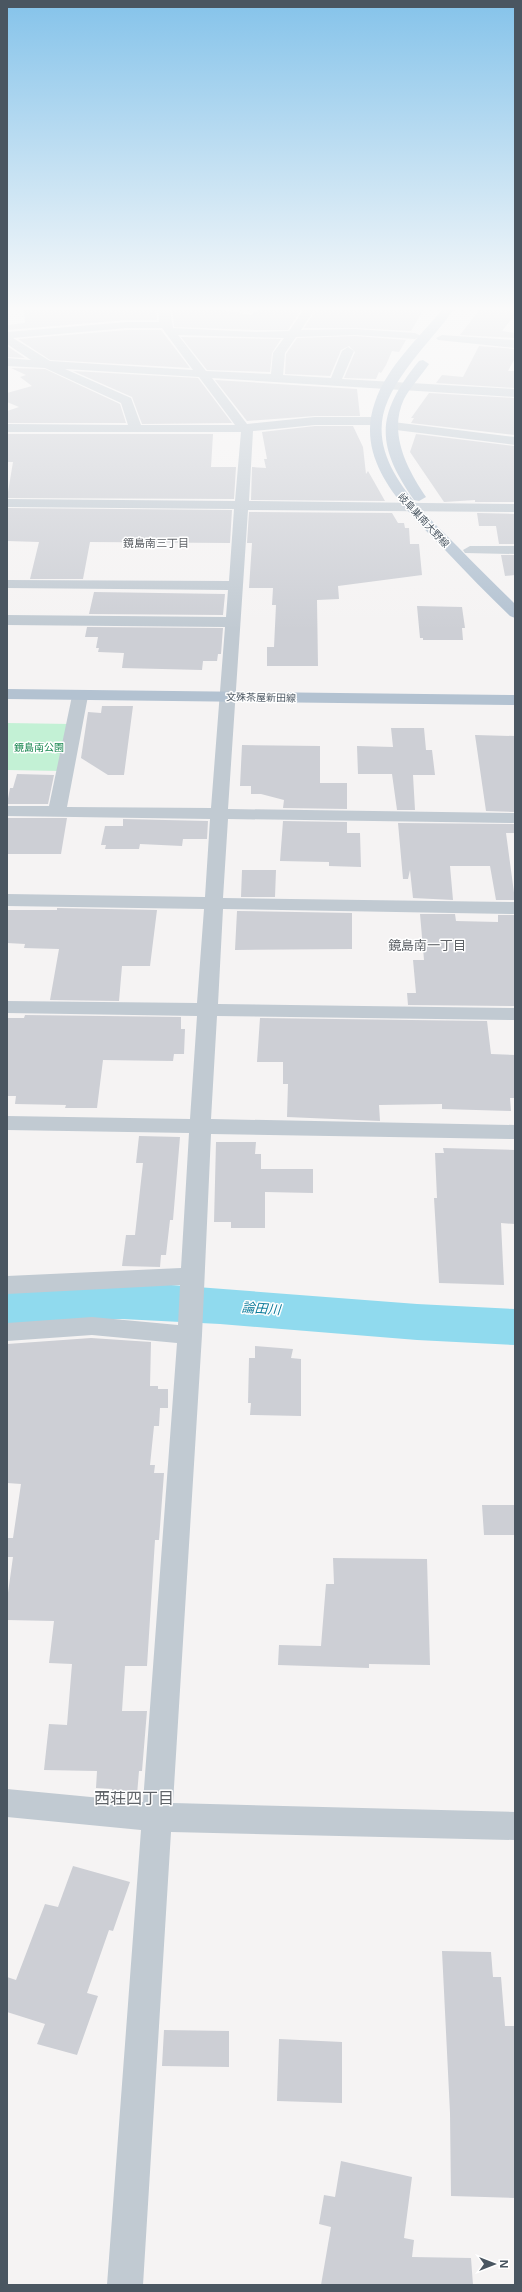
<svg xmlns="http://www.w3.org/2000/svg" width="522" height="2292" font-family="'Noto Sans','Noto Sans JP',sans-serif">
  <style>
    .green { fill: #c3f1d5 }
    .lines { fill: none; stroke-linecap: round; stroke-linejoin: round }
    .river { fill: #90daee; fill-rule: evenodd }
    .building { fill: #cdcfd5 }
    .minor { fill: #c1cad2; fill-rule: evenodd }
    .major { fill: #b3c2d1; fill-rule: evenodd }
    .labels { text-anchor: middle; stroke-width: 3; stroke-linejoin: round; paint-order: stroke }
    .far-street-label { font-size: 10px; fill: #4a5661; stroke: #fff }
    .far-park-label { font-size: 10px; fill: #17864f; stroke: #fff }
    .far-neighbourhood-label { font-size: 11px; fill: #5f6368; stroke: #fff }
    .neighbourhood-label { font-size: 13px; fill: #5f6368; stroke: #fff }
    .water-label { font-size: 13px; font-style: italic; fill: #0c7c9b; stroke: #fff }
    .near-neighbourhood-label { font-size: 16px; fill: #5f6368; stroke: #fff }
  </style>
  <rect width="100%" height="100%" fill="#f5f3f3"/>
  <path class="green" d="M7,723L71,724L61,771L7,770Z"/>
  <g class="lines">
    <path class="river" d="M93,1283L171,1285L417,1304L515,1309V1345L417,1340L220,1324L122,1319L78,1320L7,1327V1291Z"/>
  </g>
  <path class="building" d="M24,309H157V320H127L7,330V325L25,323Z
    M172,309H217L251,315L259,309H302L288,330H257L174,327Z
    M316,309H424L411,331L355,328H304Z
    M480,309H515V315L502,331L515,333V338L460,335Z
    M127,330H161L190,368L50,360L18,339Z
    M355,336L406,340L399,352L392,351L386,365L381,373L379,372L376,379L344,378L355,352L349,346L341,350L330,376L285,374L286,354L297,338Z
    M181,337L281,339L272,353L270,372L207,370Z
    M7,346L25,358L7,357Z
    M479,346L515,349V358L508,371H515V388L436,383L442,375L463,377Z
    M11,368L45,369L120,404L126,423H7V411L19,407L7,402V393L32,386L20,377L26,375Z
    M73,371L198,378L232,423L142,424L132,397Z
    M215,380L357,389L360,416H315L247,421Z
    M429,393L515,398V435L411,423L414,418H411Z
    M315,426H353L363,447L366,474L368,471L385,501L251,500L252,467L266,468L264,459H267L262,432Z
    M7,434H213L211,467H236L234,499L7,498L13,462H7Z
    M416,434L515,446V502H475V500L444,502L410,452Z
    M7,508L232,510L230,543L90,542L83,579H30L39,542L7,541Z
    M249,512L392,513L398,523H404L405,528H409L410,544H419L422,575L338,586L339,599L317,600L318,666H267V647H274L276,605H272L273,588H249L252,543H247Z
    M477,513L515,514V544H499L496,526H479Z
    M501,555H515V575L505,576Z
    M94,592L225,594L223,615L89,614Z
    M417,606L462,607L465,628H462L463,640H423V638H420Z
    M87,627L223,628L221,654H218L217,661H203L202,670L122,668L124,653L98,652L99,648H96L98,637H85Z
    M102,706H133L124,775H108L81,758L88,712L101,713Z
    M391,728H424L426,750H432L435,775H413L415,810H397L392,774H358L357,746L393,747Z
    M475,735L515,736V812L486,811Z
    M242,745L320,746V783H347V809L283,808L284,800L261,794H251V786H240Z
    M17,774L54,775L48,804H7L10,788H13Z
    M7,818H67L61,854H7Z
    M123,819L208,821L207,839H183L182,846L140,844L139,849H105L106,845H101L105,826H123Z
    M283,821L347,822V833H360L361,867L329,866V862L280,861Z
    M398,823L515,824V833H506L515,900H496L490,866H450L453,900L413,898L410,870L408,879H403Z
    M242,870H276L275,897H241Z
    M57,908L157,910L150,966H122L119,1001L50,1000L59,949L24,948L25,944L7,943V910H57Z
    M237,911L352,913V949L235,950Z
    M420,914H455L456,921L498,922V915H515V1006L408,1005L407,993H416L413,960H424Z
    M25,1015L181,1017V1029H185L184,1054H174L173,1061L103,1060L97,1108H65L66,1105L15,1104L16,1096H7V1018H24Z
    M260,1018L487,1021L491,1054L515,1055V1098H510L511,1111L442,1109V1104L379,1105L380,1121L287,1117L288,1084H283V1062H257Z
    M139,1136L180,1137L173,1220H170L166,1255H161L160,1267L122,1266L126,1235H135L143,1163H136Z
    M216,1142H256L255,1154H261V1169H313V1193L265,1192V1228H231V1222H214Z
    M443,1148L515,1150V1224L501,1223L504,1285L439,1283L434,1198H437L435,1153H444Z
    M91,1338L151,1342L150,1386H158V1389H168V1408H160L159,1426H154L150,1465H155L154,1473H164L159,1540H155L147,1666H125L122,1711H147L142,1771H139L137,1795H112V1789L96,1788L97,1771L44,1770L49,1724L67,1725L72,1664L49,1663L54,1621L7,1620V1600L13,1557H7V1538H13L21,1484L7,1483V1344Z
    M255,1346L293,1349L291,1358L301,1359V1416L250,1415L251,1403H248L249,1358H255Z
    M482,1505H515V1535H484Z
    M333,1558L427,1559L430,1665L369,1664V1668L278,1665L279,1645L321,1646L326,1584H334Z
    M73,1866L130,1882L113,1931L109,1930L87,1993L98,1996L77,2055L37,2044L45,2024L7,2012V1977L16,1980L45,1904L58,1907Z
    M442,1951L491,1952L493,1977H501L505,2026H515V2198L451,2196L450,2113Z
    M164,2030L229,2031V2067L162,2066Z
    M279,2039L342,2042V2103L277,2101Z
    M341,2161L412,2177L404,2238L414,2240L412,2257L471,2258L473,2285H321L331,2227L319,2224L324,2195L335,2197Z"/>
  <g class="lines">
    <path class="minor" d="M158,309H170L173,328L257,332L289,331L304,309H315L301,330L355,329L415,333L421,336L415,339L355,335L296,337L285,353L283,375L331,378L342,351L348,347L354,351L342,379L515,389V397L212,378L247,424L315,417H376L382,421L376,425H315L253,431L249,501L515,504V512L248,510L228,809L515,813V823L228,819L223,898L515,902V914L223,909L218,1004L515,1008V1020L217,1016L211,1119L515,1125V1139L211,1134L202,1335L173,1803L515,1812V1840L171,1832L143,2285H107L141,1830L7,1817V1789L143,1802L177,1343L92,1335L7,1341V1323L92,1317L178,1325L180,1285L7,1294V1276L181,1268L189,1133L7,1130V1116L190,1119L197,1016L7,1013V1001L197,1003L204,909L7,906V894L205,897L210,819L7,816V806H49L72,696L74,693H86L88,696L67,807L211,808L225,627L7,625V615L226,617L228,590L7,588V580L229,581L234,509L7,507V499L235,501L241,432H7V424L128,425L121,403L45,368L7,366V358L31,360L7,344V332L127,322H159ZM127,328H162L193,370L50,361L13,338ZM178,335L284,338L273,353L271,374L206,371ZM65,369L199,377L235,425H141L131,398Z
      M442,335L515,340V348L438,340L436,338Z
      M393,422L515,437V445L388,429L387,426Z
      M470,546H515V554L465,553L463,550Z"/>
    <path class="major" d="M443,309H454C432,340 404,365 388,400C362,458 421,510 457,546C476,566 496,585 515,604V618L510,616C488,595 467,573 446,551C408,512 353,463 375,402C387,367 419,337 443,309Z
      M423,360L429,364C421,376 411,386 404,399C388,433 407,469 426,497L419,501L414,500C375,444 376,414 419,361Z
      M7,689L515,695V705L7,699Z"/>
  </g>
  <linearGradient id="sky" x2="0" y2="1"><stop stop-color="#85c3ea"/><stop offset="0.49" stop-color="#fafafa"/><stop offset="1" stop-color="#fafafa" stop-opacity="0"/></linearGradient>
  <rect width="522" height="630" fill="url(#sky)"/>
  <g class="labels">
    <g class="far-street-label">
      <text transform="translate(424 520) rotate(47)" y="4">岐阜巣南大野線</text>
      <text transform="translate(261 697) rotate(1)" y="4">文殊茶屋新田線</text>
    </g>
    <g class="far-park-label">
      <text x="39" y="751">鏡島南公園</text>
    </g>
    <g class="far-neighbourhood-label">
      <text x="156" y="547">鏡島南三丁目</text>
    </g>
    <g class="neighbourhood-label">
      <text x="427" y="950">鏡島南一丁目</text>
    </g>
    <g class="water-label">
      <text transform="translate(261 1308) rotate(4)" y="5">論田川</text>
    </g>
    <g class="near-neighbourhood-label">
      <text x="134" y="1804">西荘四丁目</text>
    </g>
  </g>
  <rect width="522" height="2292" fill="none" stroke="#4a5661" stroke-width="16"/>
  <g transform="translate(494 2264) rotate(90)" stroke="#ffffff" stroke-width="3" paint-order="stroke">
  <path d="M0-3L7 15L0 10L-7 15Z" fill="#4a5661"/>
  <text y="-6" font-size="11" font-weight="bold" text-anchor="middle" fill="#4a5661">N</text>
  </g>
</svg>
